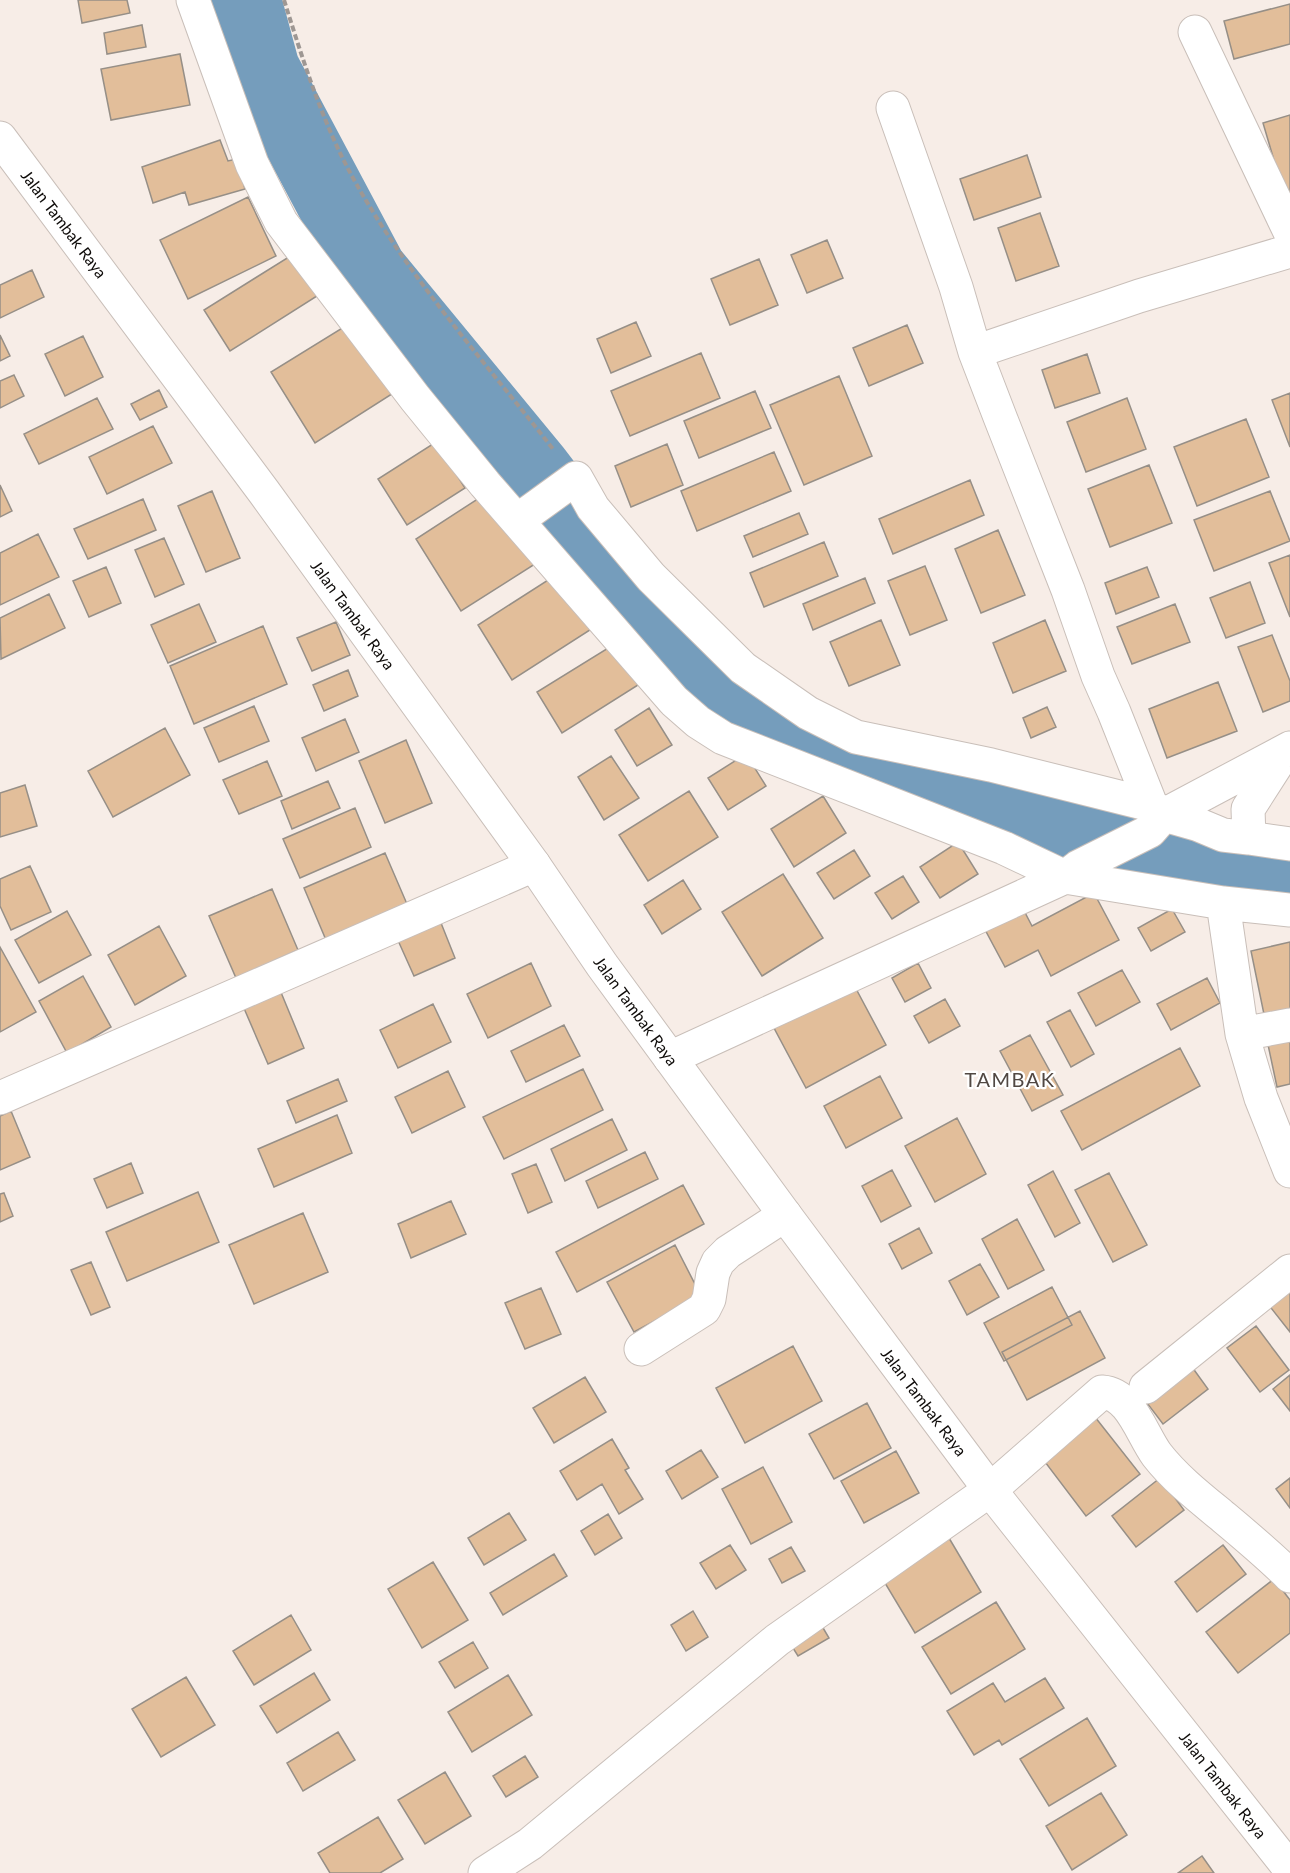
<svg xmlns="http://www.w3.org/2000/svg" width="1290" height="1873" font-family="Lato,sans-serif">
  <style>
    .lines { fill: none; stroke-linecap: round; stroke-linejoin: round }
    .river { stroke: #759dbc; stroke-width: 74 }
    .building { fill: #e2be9a; stroke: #968f87; stroke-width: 1.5 }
    .minor-casing { stroke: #c9bfb9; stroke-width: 35 }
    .tertiary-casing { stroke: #c9bfb9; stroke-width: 35 }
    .path { stroke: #9e9793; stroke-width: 4; stroke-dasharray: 6 3; stroke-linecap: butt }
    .minor { stroke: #fff; stroke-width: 33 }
    .tertiary { stroke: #fff; stroke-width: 33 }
    .labels { text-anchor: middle; stroke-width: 4.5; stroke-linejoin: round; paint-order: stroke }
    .street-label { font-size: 16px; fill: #0e0b09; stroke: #fff }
    .quarter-label { font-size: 20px; letter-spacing: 1.5px; fill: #514843; stroke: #fff }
  </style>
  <rect width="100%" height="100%" fill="#f7ede7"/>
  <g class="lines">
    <path class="river" d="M244,0L263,70L370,271L534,470L642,611L751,715L887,773L1189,854L1290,874"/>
  </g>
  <path class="building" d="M78,0H127L130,13L82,23Z
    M1290,4V44L1234,59L1224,21Z
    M142,25L146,47L107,54L104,33Z
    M180,54L190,105L111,120L101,69Z
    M1290,115V200L1286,201L1263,123Z
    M220,140L228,161L237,159L245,189L189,205L185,192L153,203L142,167Z
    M1027,155L1041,197L974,220L960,179Z
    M248,197L276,256L188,299L160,240Z
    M1040,213L1059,266L1016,281L998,228Z
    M827,240L843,278L807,293L791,255Z
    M292,255L317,296L230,351L204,310Z
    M759,259L778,305L730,325L711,279Z
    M32,270L44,297L0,318V285Z
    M352,322L395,392L315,443L271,372Z
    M636,322L651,356L611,373L597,339Z
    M907,325L923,363L869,386L853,348Z
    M0,335L10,356L0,361Z
    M83,336L103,377L65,396L45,354Z
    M701,353L720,398L630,436L611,391Z
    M1087,354L1100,393L1055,408L1042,370Z
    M14,375L24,396L0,408V381Z
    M839,376L872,456L804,485L770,405Z
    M159,390L167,407L140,420L131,404Z
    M755,391L771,428L699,458L684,421Z
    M1290,393V447L1272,400Z
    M97,398L113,429L39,464L24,434Z
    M1127,398L1146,449L1086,472L1067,422Z
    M1246,419L1269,477L1197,506L1174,447Z
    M153,426L172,463L107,494L89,457Z
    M436,442L465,488L407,525L378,479Z
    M667,444L683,485L631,507L615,466Z
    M774,452L791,491L697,531L681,491Z
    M1149,465L1172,523L1110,547L1088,489Z
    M970,480L984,515L893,554L879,519Z
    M0,485L12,511L0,517Z
    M212,491L240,558L206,572L178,506Z
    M490,491L535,564L461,611L416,539Z
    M1270,491L1290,541L1214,571L1194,520Z
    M143,499L156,530L88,559L74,529Z
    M799,513L808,534L753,557L744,536Z
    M998,530L1025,595L981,613L955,549Z
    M38,534L59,577L0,605V553Z
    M164,538L184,584L155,597L135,550Z
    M824,542L838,576L764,607L750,573Z
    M1290,555V617L1269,563Z
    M925,566L947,620L910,635L888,581Z
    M106,567L121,603L89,617L73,581Z
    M1147,567L1159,597L1116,614L1105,583Z
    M559,573L593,628L512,680L478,625Z
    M865,578L875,603L813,630L803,604Z
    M1250,582L1265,623L1226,638L1210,598Z
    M49,594L65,628L1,659L0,618Z
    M199,604L216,642L168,663L151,625Z
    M1175,604L1190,642L1132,664L1117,627Z
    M881,620L900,665L849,686L830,642Z
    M1045,620L1066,671L1013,693L993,643Z
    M336,622L350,655L312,671L297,638Z
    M263,626L287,684L194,724L170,666Z
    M1272,635L1290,681V701L1263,712L1238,647Z
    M613,645L638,685L562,733L537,692Z
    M348,670L358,696L324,711L313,685Z
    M1218,682L1237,731L1167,758L1149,709Z
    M254,706L269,741L219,762L204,728Z
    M1047,707L1056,727L1031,738L1023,718Z
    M649,708L672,745L637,766L615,730Z
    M345,719L359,752L316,771L302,738Z
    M165,728L190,775L113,817L88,771Z
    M406,740L432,803L385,823L359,761Z
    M746,754L766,786L728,810L708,778Z
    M611,756L639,798L604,820L578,777Z
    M267,761L282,796L239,814L223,780Z
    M328,781L340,808L292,829L281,801Z
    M25,785L37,826L0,837V793Z
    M689,791L718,837L648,881L619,835Z
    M823,796L846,833L794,867L771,829Z
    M355,808L371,847L300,878L283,839Z
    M958,842L978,874L940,898L920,867Z
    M854,850L870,876L834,899L817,873Z
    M385,853L407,904L326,940L304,888Z
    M30,866L51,912L11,930L0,906V879Z
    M783,874L823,938L762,976L722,912Z
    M903,876L919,902L892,919L875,893Z
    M683,880L701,909L662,934L644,905Z
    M272,889L298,950L236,978L209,916Z
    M1094,893L1119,940L1051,976L1038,950L1005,967L982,924L1020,903L1032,926Z
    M1172,909L1185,932L1151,951L1138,928Z
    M67,911L91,955L39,983L15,940Z
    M439,918L455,958L414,976L396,936Z
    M159,926L186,976L135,1005L108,955Z
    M1290,942V1019L1266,1024L1251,951Z
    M0,947L36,1012L0,1032Z
    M531,963L551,1006L488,1038L467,994Z
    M918,963L931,988L905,1002L892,978Z
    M1122,970L1140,1002L1096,1026L1078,993Z
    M83,976L111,1027L67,1053L39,1001Z
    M1207,978L1220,1003L1171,1030L1157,1004Z
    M854,985L886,1045L806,1088L774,1028Z
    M280,990L304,1048L268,1064L243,1006Z
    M945,999L960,1026L929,1043L914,1016Z
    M433,1004L451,1042L398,1068L380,1030Z
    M1070,1010L1094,1054L1071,1067L1047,1022Z
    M564,1025L580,1056L526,1082L511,1051Z
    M1030,1035L1063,1095L1032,1111L1000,1051Z
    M1290,1035V1084L1277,1087L1267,1040Z
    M1180,1048L1200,1086L1082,1150L1061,1111Z
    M583,1069L603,1110L504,1159L483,1117Z
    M448,1071L465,1107L412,1133L395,1097Z
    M880,1076L902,1118L846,1148L824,1106Z
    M338,1079L347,1101L296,1123L287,1101Z
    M11,1111L30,1157L0,1170V1116Z
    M337,1115L352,1153L274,1187L258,1149Z
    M957,1118L986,1174L935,1202L905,1146Z
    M612,1119L627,1150L565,1181L551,1149Z
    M645,1152L658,1179L598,1208L586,1181Z
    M131,1163L143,1193L107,1208L94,1179Z
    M536,1164L552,1202L528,1213L512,1174Z
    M892,1170L911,1206L881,1222L862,1186Z
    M1053,1171L1080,1223L1055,1237L1028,1185Z
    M1109,1173L1147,1245L1113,1262L1075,1190Z
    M683,1185L704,1224L577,1292L556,1252Z
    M198,1192L219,1242L127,1281L106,1232Z
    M4,1193L13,1216L0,1222V1194Z
    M451,1201L466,1234L411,1258L398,1224Z
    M303,1213L328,1272L254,1304L229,1245Z
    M1017,1219L1044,1270L1008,1289L982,1239Z
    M919,1228L932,1253L902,1269L889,1244Z
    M675,1245L701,1296L634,1332L607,1282Z
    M91,1262L110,1307L91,1315L71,1270Z
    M980,1264L999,1297L967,1315L949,1281Z
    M1290,1279V1332L1264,1299Z
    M1052,1287L1072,1325L1004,1361L984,1323Z
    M541,1288L561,1334L525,1349L505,1303Z
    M1080,1311L1105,1358L1027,1400L1002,1352Z
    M1256,1326L1289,1370L1260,1392L1227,1348Z
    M793,1346L822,1401L745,1443L716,1388Z
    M1192,1367L1208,1389L1163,1424L1147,1403Z
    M1290,1375V1411L1273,1389Z
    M585,1377L606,1412L554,1443L533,1408Z
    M867,1403L891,1448L834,1479L809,1434Z
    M1095,1417L1140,1474L1086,1516L1042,1458Z
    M612,1439L629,1468L625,1470L643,1499L619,1514L602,1484L577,1500L560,1471Z
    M701,1450L718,1477L682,1499L666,1471Z
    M896,1451L919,1493L864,1523L841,1481Z
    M763,1467L792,1522L751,1544L722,1489Z
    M1160,1478L1184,1510L1136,1547L1112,1516Z
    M1290,1478V1508L1276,1489Z
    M509,1513L526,1540L484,1565L468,1538Z
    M608,1514L622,1538L595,1555L581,1531Z
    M949,1538L981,1592L915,1633L882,1578Z
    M730,1545L746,1570L716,1589L700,1563Z
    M1223,1545L1246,1574L1197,1612L1175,1582Z
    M791,1547L805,1571L782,1583L769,1559Z
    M554,1554L567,1576L503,1615L490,1593Z
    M433,1562L468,1620L422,1648L388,1589Z
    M1274,1579L1290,1600V1633L1238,1673L1206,1632Z
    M996,1602L1025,1649L951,1694L922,1647Z
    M693,1611L708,1637L686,1651L671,1625Z
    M291,1615L311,1650L254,1685L233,1651Z
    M819,1621L829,1638L798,1656L788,1640Z
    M473,1642L488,1668L455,1688L439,1662Z
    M314,1673L330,1700L277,1733L260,1706Z
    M508,1675L532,1715L472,1752L448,1712Z
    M186,1677L215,1725L161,1757L132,1709Z
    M1045,1678L1064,1708L1002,1745L999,1740L974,1755L947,1711L993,1683L1005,1702Z
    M1087,1718L1116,1766L1049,1806L1020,1759Z
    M338,1732L355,1760L303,1791L287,1763Z
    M525,1756L538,1777L506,1797L493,1776Z
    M445,1772L471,1816L425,1844L398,1800Z
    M1101,1793L1127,1835L1072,1870L1046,1826Z
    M378,1817L403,1859L380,1873H330L318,1853Z
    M1202,1856L1214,1873H1178Z"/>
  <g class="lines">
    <g class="minor-casing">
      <path id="minor" d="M193,0L252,164L281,222L415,398L485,484L674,701L698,722L723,738L1004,848L1065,877L1223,903L1290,910
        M1195,32L1290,232
        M893,108L956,287L975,352L1000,417L1068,590L1098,676L1114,712L1151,805
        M975,352L1139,296L1290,251
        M518,520L576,478L593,508L651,577L743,668L808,713L856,737L991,765L1151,805L1164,815L1199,825L1223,835L1249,838
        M1282,756L1248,809L1249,838L1290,844
        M1223,903L1242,1034L1261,1098L1290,1171
        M1242,1034L1290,1025
        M670,1058L1065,877L1078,867L1150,831L1164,815L1290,748
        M0,1098L534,865
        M641,1349L704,1309L709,1299L713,1273L718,1262L728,1252L785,1215
        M1146,1387L1290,1271
        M485,1873L530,1844L777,1640L990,1490L1102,1392C1131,1394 1141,1433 1157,1455C1175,1478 1199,1497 1221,1515C1245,1535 1268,1554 1290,1576"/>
    </g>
    <g class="tertiary-casing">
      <path id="tertiary" d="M0,138L264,492L534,865L602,965L785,1215L990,1490L1290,1869"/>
    </g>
    <path class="path" d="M284,0C303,60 322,122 353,178C408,277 484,361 553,449"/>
    <use href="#minor" class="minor"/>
    <use href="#tertiary" class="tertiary"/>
  </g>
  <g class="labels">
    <g class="street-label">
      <text transform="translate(64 224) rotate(53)" y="6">Jalan Tambak Raya</text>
      <text transform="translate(353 615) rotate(54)" y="6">Jalan Tambak Raya</text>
      <text transform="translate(636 1011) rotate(54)" y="6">Jalan Tambak Raya</text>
      <text transform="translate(924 1402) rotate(53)" y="6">Jalan Tambak Raya</text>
      <text transform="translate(1223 1785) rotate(52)" y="6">Jalan Tambak Raya</text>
    </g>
    <g class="quarter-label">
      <text x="1010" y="1087">TAMBAK</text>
    </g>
  </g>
</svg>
